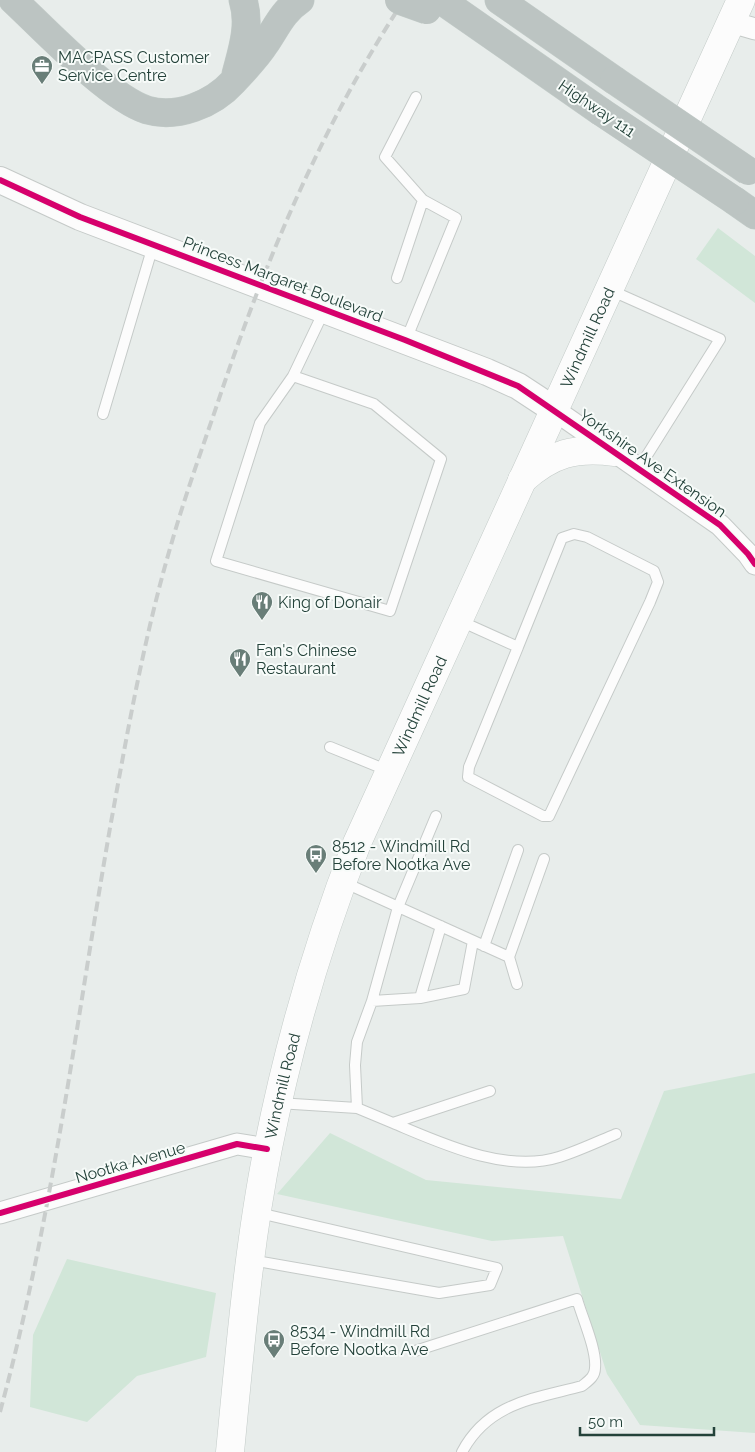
<svg xmlns="http://www.w3.org/2000/svg" width="755" height="1452" font-family="Raleway,sans-serif">
  <style>
    .green { fill: #d1e6d8 }
    .lines { fill: none; stroke-linecap: round; stroke-linejoin: round }
    .service-casing { stroke: #c5cac8; stroke-width: 12 }
    .minor-casing { stroke: #c5cac8; stroke-width: 23 }
    .tertiary-casing { stroke: #c5cac8; stroke-width: 28 }
    .secondary-casing { stroke: #c3cbc8; stroke-width: 29 }
    .motorway-casing { stroke: #c3ccc9; stroke-width: 29 }
    .service { stroke: #fcfcfc; stroke-width: 10 }
    .minor { stroke: #fcfcfc; stroke-width: 21 }
    .tertiary { stroke: #fcfcfc; stroke-width: 26 }
    .secondary { stroke: #fcfcfc; stroke-width: 28 }
    .motorway { stroke: #bcc4c2; stroke-width: 28 }
    .rail { stroke: #c9cdcc; stroke-width: 4; stroke-dasharray: 10 5; stroke-linecap: butt }
    .motorway-bridge-casing { stroke: #c3ccc9; stroke-width: 29; stroke-linecap: butt }
    .motorway-bridge { stroke: #bcc4c2; stroke-width: 28 }
    .cycleway-casing { stroke: #f7fbf9; stroke-width: 9 }
    .cycleway { stroke: #d6006c; stroke-width: 6 }
    .labels { text-anchor: middle; stroke-width: 4; stroke-linejoin: round; paint-order: stroke }
    .poi-label { font-size: 16px; fill: #24423a; stroke: #f7fbf9; text-anchor: start }
    .street-label { font-size: 16px; fill: #24423a; stroke: #f7fbf9 }
  </style>
  <rect width="100%" height="100%" fill="#e8edeb"/>
  <path class="green" d="M718,228L755,256V303L696,259Z
    M755,1073V1433L640,1425L607,1374L563,1236L492,1241L277,1194L330,1133L426,1180L621,1199L664,1091Z
    M67,1259L216,1293L206,1357L137,1376L87,1422L30,1407L33,1335Z"/>
  <g class="lines">
    <g class="service-casing">
      <path id="service" d="M397,278L423,200L385,157L416,97
        M610,290L720,339L639,468
        M406,340L456,218L423,200
        M293,376L260,423L216,561L390,611L441,459L374,404L293,376L324,311
        M103,414L153,246
        M458,620L518,647L562,538L574,534L587,537L654,571L658,582L650,602L549,816H543L468,777L469,767L518,647
        M330,747L389,771
        M343,882L509,957L517,984
        M484,946L518,850
        M509,957L544,859
        M420,998L441,926
        M372,1001L420,998L464,989L473,941
        M278,1103L357,1108L355,1065L357,1042L372,1001L398,907L436,816
        M357,1108L393,1123L490,1091
        M393,1123C441,1143 506,1174 559,1157C578,1151 597,1142 616,1134
        M251,1260L439,1293L490,1285L497,1268L259,1213
        M415,1351L577,1299C582,1317 597,1350 595,1368C595,1377 588,1381 582,1386C533,1399 488,1403 462,1452"/>
    </g>
    <g class="minor-casing">
      <path id="minor" d="M731,22L755,29
        M553,409L720,525L748,554L755,564
        M0,1213L237,1144L267,1149"/>
    </g>
    <g class="tertiary-casing">
      <path id="tertiary" d="M0,180L80,217L487,372L518,386L553,409"/>
    </g>
    <g class="secondary-casing">
      <g id="secondary">
        <path d="M522,480C552,453 575,447 615,452"/>
        <path id="s1" d="M230,1452C240,1351 248,1248 268,1148C289,1043 318,942 357,843L741,0"/>
      </g>
    </g>
    <g class="motorway-casing">
      <path id="motorway" d="M13,0C44,29 109,98 147,110C177,119 213,104 233,82C244,70 257,57 265,44C276,28 283,11 300,0
        M441,0L600,111
        M499,0L614,80
        M236,74C242,51 251,25 243,0
        M735,201L755,215"/>
    </g>
    <use href="#service" class="service"/>
    <use href="#minor" class="minor"/>
    <use href="#tertiary" class="tertiary"/>
    <use href="#secondary" class="secondary"/>
    <use href="#motorway" class="motorway"/>
    <path class="rail" d="M0,1412C52,1221 76,1023 110,828C127,734 144,637 171,545C186,492 205,441 222,390C268,254 325,120 404,0"/>
    <g class="motorway-bridge-casing">
      <path id="motorway-bridge" d="M399,0L427,10
        M614,80L748,171
        M600,111L735,201"/>
    </g>
    <use href="#motorway-bridge" class="motorway-bridge"/>
    <g class="cycleway-casing">
      <path id="cycleway" d="M0,180L80,217L405,340L518,386L720,525L748,554L755,564
        M0,1213L237,1144L267,1149"/>
    </g>
    <use href="#cycleway" class="cycleway"/>
  </g>
  <defs>
    <g id="office-pin" transform="scale(1.125)"><path d="M0 17L-7.5 6A9.5 9.5 0 1 1 7.5 6Z" fill="#697e78" stroke="#f7fbf9"/><path d="M-6-3h4V-5.5h4V-3h4V5H-6ZM-1-4.5V-3h2v-1.5ZM-6 0V1H6V0Z" fill="#fff"/></g>
    <g id="restaurant-pin" transform="scale(1.125)"><path d="M0 17L-7.5 6A9.5 9.5 0 1 1 7.5 6Z" fill="#697e78" stroke="#f7fbf9"/><path d="M-5-6h1v4h1v-4h1v4h1v-4h1v5L-1.5 .5V6h-2V.5L-5-1ZM5-6V6H3V1.5H1.5Q1.5-4 5-6Z" fill="#fff"/></g>
    <g id="bus-pin" transform="scale(1.125)"><path d="M0 17L-7.5 6A9.5 9.5 0 1 1 7.5 6Z" fill="#697e78" stroke="#f7fbf9"/><path d="M-5-6H5V4H4V6H2V4H-2V6H-4V4H-5ZM-3.5-4V0h7V-4ZM-3.5 1.2v1.5H-2V1.2ZM2 1.2v1.5H3.5V1.2Z" fill="#fff"/></g>
  </defs>
  <g fill-rule="evenodd">
    <use href="#office-pin" x="42" y="66"/>
    <use href="#restaurant-pin" x="262" y="602"/>
    <use href="#restaurant-pin" x="240" y="659"/>
    <use href="#bus-pin" x="316" y="855"/>
    <use href="#bus-pin" x="274" y="1340"/>
  </g>
  <g class="labels">
    <g class="poi-label">
      <text x="58" y="63">MACPASS Customer<tspan x="58" dy="18">Service Centre</tspan></text>
      <text x="278" y="608">King of Donair</text>
      <text x="256" y="656">Fan's Chinese<tspan x="256" dy="18">Restaurant</tspan></text>
      <text x="332" y="852">8512 - Windmill Rd<tspan x="332" dy="18">Before Nootka Ave</tspan></text>
      <text x="290" y="1337">8534 - Windmill Rd<tspan x="290" dy="18">Before Nootka Ave</tspan></text>
    </g>
    <g class="street-label">
      <text transform="translate(597 108) rotate(34)" y="6">Highway 111</text>
      <text transform="translate(283 279) rotate(21)" y="6">Princess Margaret Boulevard</text>
      <text dy="6" stroke="none"><textPath href="#s1" startOffset="1180">Windmill Road</textPath></text>
      <text transform="translate(653 463) rotate(35)" y="6">Yorkshire Ave Extension</text>
      <text dy="6" stroke="none"><textPath href="#s1" startOffset="775">Windmill Road</textPath></text>
      <text dy="6" stroke="none"><textPath href="#s1" startOffset="370">Windmill Road</textPath></text>
      <text transform="translate(130 1162) rotate(-16)" y="6">Nootka Avenue</text>
    </g>
  </g>
  <path d="M580 1427v8h134v-8" fill="none" stroke="#24423a" stroke-width="2.5"/>
  <text x="588" y="1427" font-size="15" fill="#24423a" stroke="#f7fbf9" stroke-width="4" paint-order="stroke">50 m</text>
</svg>
